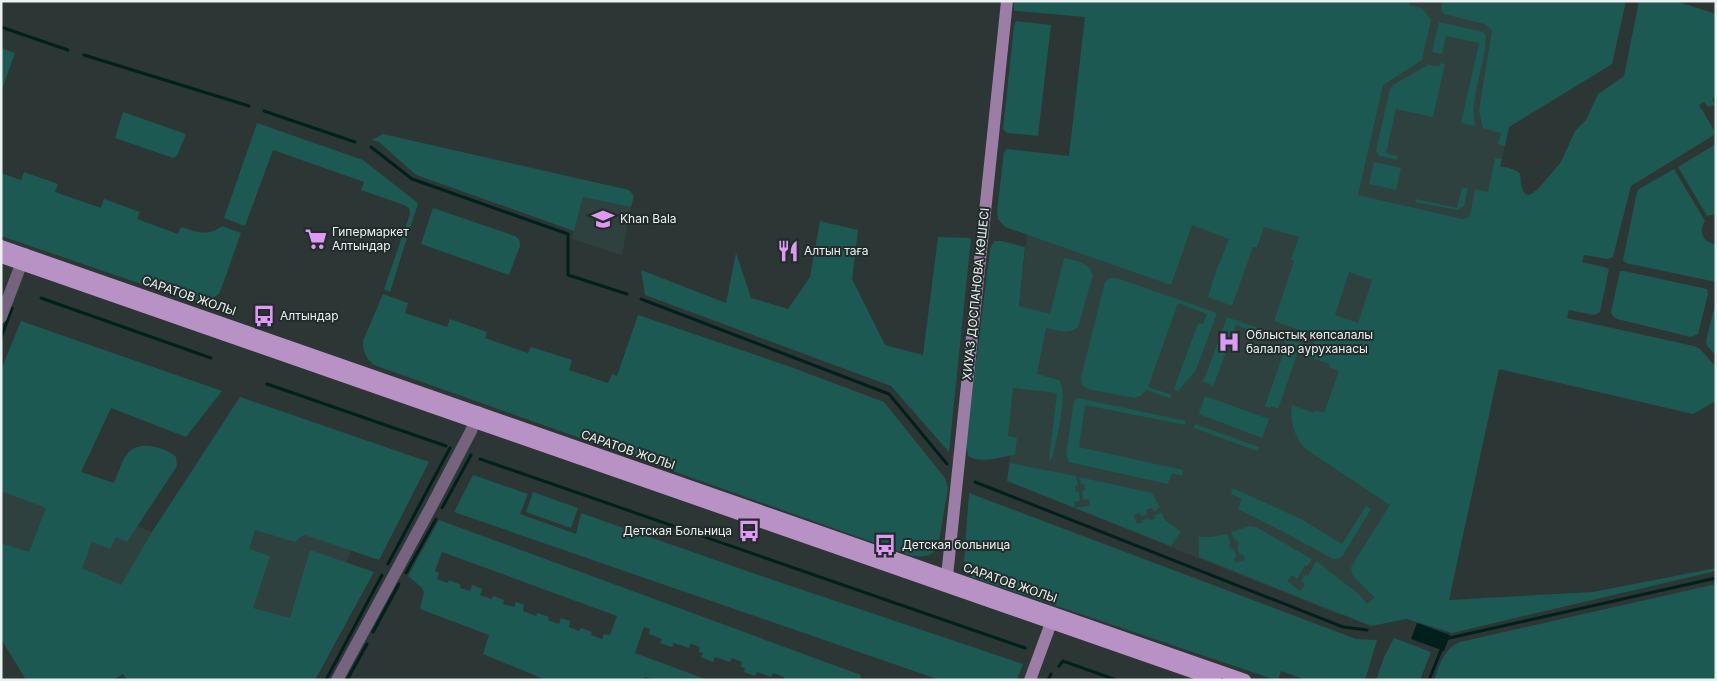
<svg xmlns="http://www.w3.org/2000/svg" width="1717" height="681" font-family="Inter,sans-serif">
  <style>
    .built { fill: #2e413e }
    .green { fill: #1c5952; fill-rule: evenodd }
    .water { fill: #00201c }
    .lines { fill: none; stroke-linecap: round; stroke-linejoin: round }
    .stream { stroke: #00201c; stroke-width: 3 }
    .tertiary { stroke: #76637d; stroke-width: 12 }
    .secondary { stroke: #9b7da6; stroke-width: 12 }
    .primary { stroke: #b891c5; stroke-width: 12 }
    .labels { text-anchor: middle; stroke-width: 4; stroke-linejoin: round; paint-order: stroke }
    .poi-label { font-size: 12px; fill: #ebf1f0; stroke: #222c2b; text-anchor: start }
    .street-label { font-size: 12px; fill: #ebf1f0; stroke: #222c2b }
  </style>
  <rect width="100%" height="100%" fill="#2c3635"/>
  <path class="built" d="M1208,1L1165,194L1464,259L1375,599L1367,604L1340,615L1007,481L1012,441L1000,439L1019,306L1036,153L1069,156L1085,17Z
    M1232,1H1619L1606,68L1509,127L1484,238L1190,179Z
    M583,197L631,207L622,255L572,239Z
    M1,457L68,497L161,536L123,613L1,576Z
    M243,494L357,531L321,642L205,605Z"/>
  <path class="green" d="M1014,1H1410L1409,5L1422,8L1431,20L1422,60L1383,85L1358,195L1462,219L1467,218L1470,215L1475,189L1488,192L1495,158L1502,159L1500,166C1532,173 1514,174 1525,194L1530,195L1538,189L1561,162L1575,131L1586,120L1598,94L1624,76L1639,1H1675L1713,13L1716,15V97L1712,99L1715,105L1708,107L1704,102L1699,105L1714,130V135L1631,186L1613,257L1607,259L1584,255L1582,262L1604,267L1609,269L1600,312L1594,315L1569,310L1567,318L1694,346L1700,349L1716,367V401L1693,414L1499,369L1449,600L1593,592L1716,568V571L1452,633L1407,619L1371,626L1199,557V537H1211L1227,534L1231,543L1229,544L1231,549L1233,548L1237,557L1234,558L1236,563L1245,560L1243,554L1240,555L1237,548L1239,546L1237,540L1235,541L1231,532L1250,526L1256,527L1312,559L1307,566L1305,565L1297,579L1292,575L1287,581L1300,591L1305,585L1301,581L1305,575L1308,576L1316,561L1360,595L1367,604L1375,598L1354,577L1352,573L1351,567L1390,505L1306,449C1295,439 1289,420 1292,405L1314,413L1315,410L1324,413L1339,371L1329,367L1330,364L1309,357L1316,336L1274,321L1294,261L1291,259L1299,237L1264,227L1257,247H1253L1232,306L1208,297L1212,285V282L1229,239L1192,225L1171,285L1005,227L998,219L997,211L1004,152L1007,149L1069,156L1085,17L1017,11H1014ZM1349,272L1372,280L1358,323L1335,315Z
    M1443,1H1626L1612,64L1509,127L1505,146L1498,144L1501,133L1483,128L1479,111L1492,30L1484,24L1444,14L1441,9Z
    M1016,21L1051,25L1038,136L1007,133L1003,129L1014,26Z
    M1439,22L1483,32L1486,35C1486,66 1469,95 1475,126L1461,123L1479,43L1446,36L1442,54L1432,52Z
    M1,48L15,53L1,92Z
    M1440,63L1445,64L1433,117L1396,109L1386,153L1398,156L1397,160L1379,156L1376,150L1390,89L1393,85L1428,65L1439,66Z
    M123,112L186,134L177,156L173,158L115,138Z
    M257,123L363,160L418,203L390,292L384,289L410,214L409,208L404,205L361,190L364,182L273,150L245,226L224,218Z
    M383,134L629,190L634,196L631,207L583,197L574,231L416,175L379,142L372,140Z
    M1716,144V214L1707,216L1678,167Z
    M1374,162L1401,168L1396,190L1369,184Z
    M1674,169L1705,221C1698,232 1703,243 1716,244V282L1626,263L1623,260L1637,192L1639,189Z
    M24,172L58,184L55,192L101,208L104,199L140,212L137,219L178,234L181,227C197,232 208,237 222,226L241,233L220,292C214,300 204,302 194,302L1,236V173L21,180Z
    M1462,187L1468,188L1464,206L1457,210L1415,202L1416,199L1457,208Z
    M433,208L515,236L519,239L520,246L509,275L421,244Z
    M820,221L858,230L852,279L885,345L923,355L938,237L971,238L949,452L891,386L645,295L641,270L726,303L736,253L751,298L788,309L810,277Z
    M994,241H1002L1025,247L1019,306L1050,314L1064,258C1076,261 1089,262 1093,275L1078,327C1068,335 1057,330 1046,328L1037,374L1059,380C1069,393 1056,440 1053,456L1050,461L1049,460L1057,393L1013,388L1008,436L1017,438L1015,455C1001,457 980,464 968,456L966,443L990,249Z
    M1620,271H1624L1707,289L1708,294L1698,334L1691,337L1617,319L1612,315L1611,312Z
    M1110,278H1117L1217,313L1196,370L1178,391L1174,389L1198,323L1203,324L1207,314L1178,303L1148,387L1172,395L1170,398L1146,390L1141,396L1134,398L1088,389L1082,385L1081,377L1105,282Z
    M383,294L408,303L405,313L447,327L450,319L487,332L485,338L528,353L531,347L572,360L569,370L608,383L612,374L617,376L638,315L788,366L884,402L945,478L948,488L938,547C931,557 924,557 912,556L374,365C367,360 362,350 363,341Z
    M1716,301V355L1707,346L1706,341Z
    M1227,317L1301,343L1278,409L1271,406L1270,408L1265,406L1287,343L1236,325L1213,387L1210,386L1211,384L1202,381L1206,375Z
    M21,321L222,391L186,437L111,408L81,472L114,483C118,474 121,462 127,454C138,439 165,447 176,457L177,466L127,542L116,537L110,549L92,542L82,568L121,585L152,532L240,397L429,462L379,560L305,535L300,537L295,542L255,530L249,549L270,556L253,608L290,618L310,550L374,572L315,680H127L123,674L113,680H26L1,639V543L29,552L46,508L1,491V370Z
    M1205,396L1269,419L1262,438L1199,414Z
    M1078,398L1186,421L1185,425L1085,405L1079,447L1183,470L1182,476L1172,473L1168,484L1069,462L1066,454L1074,401Z
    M1195,424L1259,447L1257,451L1194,428Z
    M1010,463L1076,476L1078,485L1075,486L1076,492H1079L1080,501L1074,502L1075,508L1090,505L1089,499L1083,500L1082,491L1085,490L1084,484H1081L1079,477L1152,493L1160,508L1154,511L1152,508L1146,510L1147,514L1141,516L1140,513L1134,515L1137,524L1143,522L1142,520L1149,518L1150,520L1156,518L1155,515L1162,513L1164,519L1181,532L1171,546L1007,481Z
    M473,475L528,494L520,514L576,534L581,513L770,579L1023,664L1017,680H940L454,512Z
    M1233,488L1301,519L1342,544L1366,506L1371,509L1343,555L1339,558L1333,559L1291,536L1238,509L1242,499L1231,494Z
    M533,492L578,508L571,528L526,512Z
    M969,493L1356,639L1377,640L1365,680H1306L1281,671L1278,680H1276L971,577L964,561Z
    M439,520L861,675L860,680H784V677L773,673L771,677L757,672L755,676L744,672L745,668L741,667L742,662L732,658L730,662L715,657L713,662L701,657L703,653L699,652L700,647L691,644L689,648L674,643L672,647L660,643L662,639L649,634L650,629L644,627L635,653L708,680H654L645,677L643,680H546L483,654L489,635L420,609L424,592L421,587L408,576ZM442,552L617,616L610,635L604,634L602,639L591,635L592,632L581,628L579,631L569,627L570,621L561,618L559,624L548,620L549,617L538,613L536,616L523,611L524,605L516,602L514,607L503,604L504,600L493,596L492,599L480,595L482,589L472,585L470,591L460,588L461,585L449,580L448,583L437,579L439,573L435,571Z
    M1716,584V680H1434C1440,665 1443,649 1460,642Z
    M1394,638L1431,652L1420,680H1376L1384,657Z"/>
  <path class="water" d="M1417,623L1450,635L1444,651L1411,639Z"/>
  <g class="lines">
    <path class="stream" d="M1,27L68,50
      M84,55L249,106
      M264,111L355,142
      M371,147L412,179L568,234V275L627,294
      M41,298L211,358
      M641,299L889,394L947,464
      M1,338L12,308
      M267,384L446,446
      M480,459L1025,648
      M975,482L1343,627L1367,630
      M442,508L471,455
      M388,564L450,448
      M406,573L436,519
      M373,632L399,584
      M1445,639L1716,578
      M1059,666L1063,661L1116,680
      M326,680L382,575
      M347,680L367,644
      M1048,680L1051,674
      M1429,680L1442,648"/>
    <path class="tertiary" d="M1,317L25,254
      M337,680L430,509L471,431L478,412"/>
    <path class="secondary" d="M946,586L1007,1
      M1030,680L1051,623"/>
    <path class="primary" d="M1,246L1245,680
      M1,257L1215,680"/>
  </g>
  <defs>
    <g id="school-bare" transform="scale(1.725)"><path d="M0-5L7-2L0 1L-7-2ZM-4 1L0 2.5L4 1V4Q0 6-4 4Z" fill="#dd99f3" stroke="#222c2b" stroke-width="2.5" paint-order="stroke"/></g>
    <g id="supermarket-bare" transform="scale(1.725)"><path d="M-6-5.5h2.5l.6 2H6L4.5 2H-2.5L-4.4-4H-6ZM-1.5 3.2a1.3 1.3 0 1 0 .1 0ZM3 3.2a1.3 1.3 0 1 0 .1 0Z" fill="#dd99f3" stroke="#222c2b" stroke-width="2.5" paint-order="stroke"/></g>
    <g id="restaurant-bare" transform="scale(1.725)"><path d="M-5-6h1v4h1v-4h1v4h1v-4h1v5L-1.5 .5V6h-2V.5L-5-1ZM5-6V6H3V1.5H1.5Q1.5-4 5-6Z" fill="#dd99f3" stroke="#222c2b" stroke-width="2.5" paint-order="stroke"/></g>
    <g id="bus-bare" transform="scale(1.725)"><path d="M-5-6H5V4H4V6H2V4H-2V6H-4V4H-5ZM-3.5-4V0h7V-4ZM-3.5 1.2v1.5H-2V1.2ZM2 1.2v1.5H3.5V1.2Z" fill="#dd99f3" stroke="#222c2b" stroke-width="2.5" paint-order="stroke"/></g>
    <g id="hospital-bare" transform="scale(1.725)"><path d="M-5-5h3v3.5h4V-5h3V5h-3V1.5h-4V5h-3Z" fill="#dd99f3" stroke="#222c2b" stroke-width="2.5" paint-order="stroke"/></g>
  </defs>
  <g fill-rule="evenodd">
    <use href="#school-bare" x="603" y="219"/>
    <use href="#supermarket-bare" x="316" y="239"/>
    <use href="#restaurant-bare" x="788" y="251"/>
    <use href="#bus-bare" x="264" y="316"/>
    <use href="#hospital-bare" x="1229" y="342"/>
    <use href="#bus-bare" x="749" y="531"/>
    <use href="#bus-bare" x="885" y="545"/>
  </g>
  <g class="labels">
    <g class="poi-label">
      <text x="620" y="223">Khan Bala</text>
      <text x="332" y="236">Гипермаркет<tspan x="332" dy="14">Алтындар</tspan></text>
      <text x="804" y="255">Алтын таға</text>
      <text x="280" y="320">Алтындар</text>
      <text x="1246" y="339">Облыстық көпсалалы<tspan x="1246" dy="14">балалар ауруханасы</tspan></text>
      <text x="732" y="535" text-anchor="end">Детская Больница</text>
      <text x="902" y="549">Детская больница</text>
    </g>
    <g class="street-label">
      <text transform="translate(976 294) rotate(-84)" y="4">ХИУАЗ ДОСПАНОВА КӨШЕСІ</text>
      <text transform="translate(189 296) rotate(19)" y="4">САРАТОВ ЖОЛЫ</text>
      <text transform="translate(628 450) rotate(19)" y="4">САРАТОВ ЖОЛЫ</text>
      <text transform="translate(1010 583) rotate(19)" y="4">САРАТОВ ЖОЛЫ</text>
    </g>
  </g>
  <rect width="1717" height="681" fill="none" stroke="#ebf1f0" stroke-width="5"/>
</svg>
